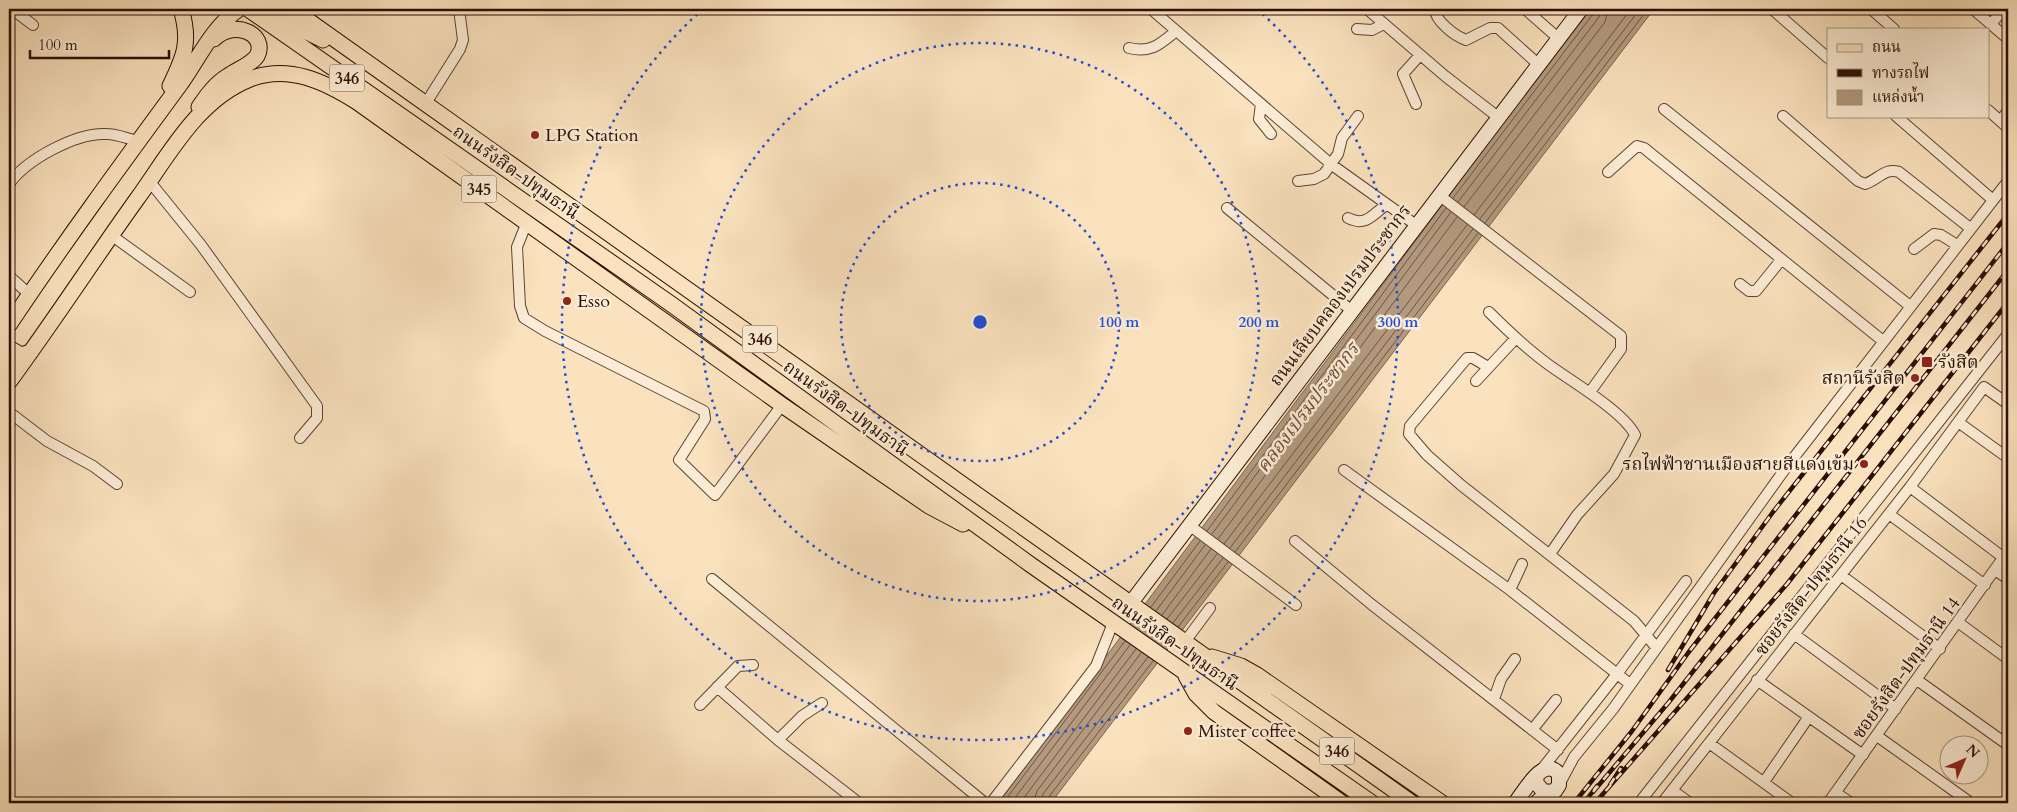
<svg xmlns="http://www.w3.org/2000/svg" width="2017" height="812" font-family="Cardo,'Noto Serif Thai',serif">
  <style>
    .water { fill: #b39a7e; stroke: #7c624d }
    .lines { fill: none; stroke-linecap: round; stroke-linejoin: round }
    .shore { stroke: #6e5440; stroke-width: 1 }
    .street-casing { stroke: #5e4332; stroke-width: 12 }
    .secondary-casing { stroke: #2a0e03; stroke-width: 16 }
    .primary-casing { stroke: #2a0e03; stroke-width: 17 }
    .street { stroke: #fcecd5; stroke-width: 10 }
    .secondary { stroke: #fcecd5; stroke-width: 14 }
    .primary { stroke: #fae2be; stroke-width: 15 }
    .rail-casing { stroke: #2a0e03; stroke-width: 4.5 }
    .rail { stroke: #fcecd5; stroke-width: 2.5; stroke-dasharray: 8; stroke-linecap: butt }
    .ring { fill: none; stroke: #1d4ed8; stroke-width: 2.5; stroke-dasharray: 2.5 5 }
    .poi-dot { fill: #8f2418; stroke: #fcecd5; stroke-width: 2 }
    .labels { text-anchor: middle; stroke-width: 5; stroke-linejoin: round; paint-order: stroke }
    .shield { fill: #fcecd5; stroke: #695142; stroke-width: 1 }
    .shield-label { font-size: 16px; font-weight: bold; fill: #2a0e03 }
    .poi-label { font-size: 18px; fill: #2a0e03; stroke: #fcecd5; text-anchor: start }
    .street-label { font-size: 18px; fill: #2a0e03; stroke: #fcecd5 }
    .water-label { font-size: 19px; font-style: italic; fill: #684d3a; stroke: #fcecd5 }
    .centre { fill: #1d4ed8; stroke: #fcecd5; stroke-width: 2.5 }
    .ring-label { font-size: 15px; text-anchor: middle; font-weight: bold; fill: #1d4ed8; stroke: #fcecd5; stroke-width: 5; stroke-linejoin: round; paint-order: stroke }
  </style>
  <rect width="100%" height="100%" fill="#fae2be"/>
  <filter id="stains"><feTurbulence type="fractalNoise" baseFrequency=".004" numOctaves="4"/><feColorMatrix values="0 0 0 0 .2 0 0 0 0 .09 0 0 0 0 .02 0 0 0 .5 -.17"/></filter>
  <radialGradient id="worn" r=".72"><stop offset=".6" stop-color="#630" stop-opacity="0"/><stop offset="1" stop-color="#630" stop-opacity=".3"/></radialGradient>
  <path class="water" d="M1591,9H1654L1051,803H997L1524,95Z"/>
  <g class="lines">
    <path class="shore" d="M1453,198L1593,14L1595,9
      M1458,202L1599,17L1601,9
      M1464,207L1605,22L1608,9
      M1474,215L1631,9
      M1480,219L1640,9
      M1485,223L1648,9
      M1207,531L1446,208
      M1212,534L1451,212
      M1218,539L1457,217
      M1224,544L1467,225
      M1230,548L1473,229
      M1235,552L1478,233
      M1151,607L1200,541
      M1156,611L1205,545
      M1162,615L1211,549
      M1167,619L1217,554
      M1173,623L1223,558
      M1178,627L1228,562
      M1003,803L1125,641
      M1011,803L1130,645
      M1020,803L1136,649
      M1033,803L1037,791L1141,653
      M1041,803L1043,794L1148,657
      M1047,803L1048,798L1153,661"/>
    <g class="street-casing">
      <path id="street" d="M12,9L33,25
        M1151,9L1332,165L1416,225
        M1367,9L1445,76L1498,117
        M1435,9C1435,21 1455,36 1466,40L1490,28H1498L1538,64
        M1525,9L1558,38
        M1772,9L1828,58
        M1871,9L1894,29
        M1973,9L2008,39
        M1991,24L2004,9
        M1357,29L1372,30L1384,24
        M1129,48C1151,53 1159,45 1176,31
        M426,103L460,49L463,40L459,9
        M1261,104L1259,119L1271,134
        M1416,104L1403,74L1420,55
        M1664,109L1910,306
        M1988,110L2008,128
        M1783,116L1858,181L1865,184C1878,180 1885,167 1899,172L1970,228
        M1896,116L1993,200
        M2000,121L2008,111
        M1608,172L1637,146L1644,148L1883,341
        M1298,181L1314,179L1324,174L1338,154L1342,138L1358,116
        M150,182L201,245L317,406V418L300,438
        M9,184C26,160 76,132 107,134C117,134 128,139 138,141
        M1439,195L1621,336V349L1590,392
        M1227,208L1352,311
        M1348,218C1366,227 1372,215 1386,205
        M527,222L517,247L520,306L524,318L545,331L704,411L705,419L679,460L715,495L782,405
        M111,235L190,292
        M1914,249L1934,234L1941,235L1957,245
        M9,276L29,294
        M1740,284L1749,291H1756L1781,260
        M1489,312C1508,331 1527,349 1549,365C1571,381 1624,412 1635,435L1614,474L1577,515L1550,554
        M1488,367L1473,358H1467L1410,426L1409,434L1427,455L1461,485L1634,621L1656,647
        M1476,381L1516,338
        M9,412L47,441L93,466L117,484
        M1958,422L2008,458
        M1344,470L1510,590L1630,684
        M1910,487L2004,558
        M1889,514L1985,585
        M1189,525L1296,605
        M1295,541L1371,604L1558,750
        M1995,570L2008,579
        M1841,575L1940,649
        M712,579L985,803
        M1510,590L1522,564
        M1959,623L2008,659
        M1794,634L1896,709
        M1184,643L1210,608
        M1757,680L1863,755
        M1917,680L2008,745
        M717,687L778,740L859,803
        M1494,699L1501,679L1515,659
        M700,705L738,666L753,665
        M1532,730L1556,700
        M1877,736L1971,803
        M778,740L802,716L822,703
        M1709,743L1792,803
        M1542,769L1617,674L1686,581
        M1764,782L1808,718
        M1559,785L1574,757L1613,709L1785,469L2008,181
        M1672,790L1690,803
        M1836,793L1851,803
        M991,803L1096,666L1113,623
        M1639,803L2008,334
        M1662,803L1910,487L1984,387L2008,404
        M1828,803L2008,551"/>
    </g>
    <g class="secondary-casing">
      <path id="secondary" d="M1130,604L1581,9
        M1515,803C1525,791 1543,755 1559,774V785L1555,791L1544,792L1536,783L1537,775
        M1536,803L1548,792"/>
    </g>
    <g class="primary-casing">
      <path id="primary" d="M248,9L671,304L1031,565L1372,803
        M262,9L323,40
        M292,9L1412,803
        M170,86C184,57 191,42 181,9
        M199,107C207,95 215,84 228,76C236,70 251,65 257,56C268,35 235,18 214,39
        M9,325C63,244 121,165 179,86C198,60 212,27 239,9
        M9,348L21,355L30,352
        M9,382C53,322 94,259 137,199C169,155 197,100 250,79C289,64 325,82 357,102L782,405L929,506L963,524
        M1212,657L1241,666L1257,675L1442,803
        M1186,676L1196,694L1214,712L1342,803"/>
    </g>
    <use href="#street" class="street"/>
    <use href="#secondary" class="secondary"/>
    <use href="#primary" class="primary"/>
    <g class="rail-casing">
      <path id="rail" d="M1668,670L1714,593L1773,512L2008,214
        M1610,785L1621,768
        M1593,792L1669,702L2008,270
        M1574,803L1632,731L1688,653L2008,243
        M1584,803L1597,786
        M1595,803L1787,584L2008,302"/>
    </g>
    <use href="#rail" class="rail"/>
  </g>
  <g class="ring">
    <circle cx="980" cy="322" r="139"/>
    <circle cx="980" cy="322" r="279"/>
    <path d="M1257 9A418 418 0 1 1 703 9"/>
  </g>
  <g class="poi-dot">
    <circle cx="535" cy="135" r="5"/>
    <circle cx="567" cy="301" r="5"/>
    <rect x="1921" y="356" width="12" height="12" rx="2.5"/>
    <circle cx="1915" cy="378" r="5"/>
    <circle cx="1864" cy="464" r="5"/>
    <circle cx="1188" cy="731" r="5"/>
  </g>
  <g class="labels">
    <g class="shield">
      <rect x="329.5" y="64.5" width="35" height="27" rx="4"/>
      <rect x="461.5" y="175.5" width="35" height="27" rx="4"/>
      <rect x="742.5" y="325.5" width="35" height="27" rx="4"/>
      <rect x="1319.5" y="737.5" width="35" height="27" rx="4"/>
    </g>
    <g class="shield-label">
      <text x="347" y="84">346</text>
      <text x="479" y="195">345</text>
      <text x="760" y="345">346</text>
      <text x="1337" y="757">346</text>
    </g>
    <g class="poi-label">
      <text x="545" y="141">LPG Station</text>
      <text x="577" y="307">Esso</text>
      <text x="1938" y="368">รังสิต</text>
      <text x="1905" y="384" text-anchor="end">สถานีรังสิต</text>
      <text x="1854" y="470" text-anchor="end">รถไฟฟ้าชานเมืองสายสีแดงเข้ม</text>
      <text x="1198" y="737">Mister coffee</text>
    </g>
    <g class="street-label">
      <text transform="translate(516 172) rotate(35)" y="6">ถนนรังสิต-ปทุมธานี</text>
      <text transform="translate(1340 295) rotate(-53)" y="6">ถนนเลียบคลองเปรมประชากร</text>
      <text transform="translate(846 408) rotate(36)" y="6">ถนนรังสิต-ปทุมธานี</text>
      <text transform="translate(1811 586) rotate(-52)" y="6">ซอยรังสิต-ปทุมธานี 16</text>
      <text transform="translate(1175 643) rotate(35)" y="6">ถนนรังสิต-ปทุมธานี</text>
      <text transform="translate(1906 668) rotate(-54)" y="6">ซอยรังสิต-ปทุมธานี 14</text>
    </g>
    <g class="water-label">
      <text transform="translate(1307 407) rotate(-53)" y="7">คลองเปรมประชากร</text>
    </g>
  </g>
  <circle cx="980" cy="322" r="8" class="centre"/>
  <g class="ring-label">
    <text x="1119" y="327">100 m</text>
    <text x="1259" y="327">200 m</text>
    <text x="1398" y="327">300 m</text>
  </g>
  <rect width="2017" height="812" fill="none" stroke="#fae2be" stroke-width="30"/>
  <rect x="10" y="10" width="1997" height="792" fill="none" stroke="#2a0e03" stroke-width="2.5"/>
  <rect x="15" y="15" width="1987" height="782" fill="none" stroke="#2a0e03"/>
  <rect x="1827" y="28" width="162" height="90" fill="#fcecd5" stroke="#a89381"/>
  <rect x="1837" y="44" width="25" height="8" fill="#fae2be" stroke="#a89381"/>
  <text x="1872" y="52" font-size="15" fill="#2a0e03">ถนน</text>
  <rect x="1837" y="69" width="25" height="8" fill="#2a0e03" stroke="#a89381"/>
  <text x="1872" y="78" font-size="15" fill="#2a0e03">ทางรถไฟ</text>
  <rect x="1837" y="90" width="25" height="15" fill="#b39a7e" stroke="#a89381"/>
  <text x="1872" y="102" font-size="15" fill="#2a0e03">แหล่งน้ำ</text>
  <g transform="translate(1964 760) rotate(45)"><circle r="24" fill="#fcecd5" stroke="#a89381"/>
  <path d="M0-4L9 19L0 12L-9 19Z" fill="#8f2418"/>
  <text y="-8" font-size="14" font-weight="bold" text-anchor="middle" fill="#2a0e03">N</text>
  </g>
  <path d="M30 50v8h139v-8" fill="none" stroke="#2a0e03" stroke-width="2.5"/>
  <text x="38" y="50" font-size="15" fill="#2a0e03" stroke="#fcecd5" stroke-width="4" paint-order="stroke">100 m</text>
  <rect width="100%" height="100%" filter="url(#stains)"/>
  <rect width="100%" height="100%" fill="url(#worn)"/>
</svg>
